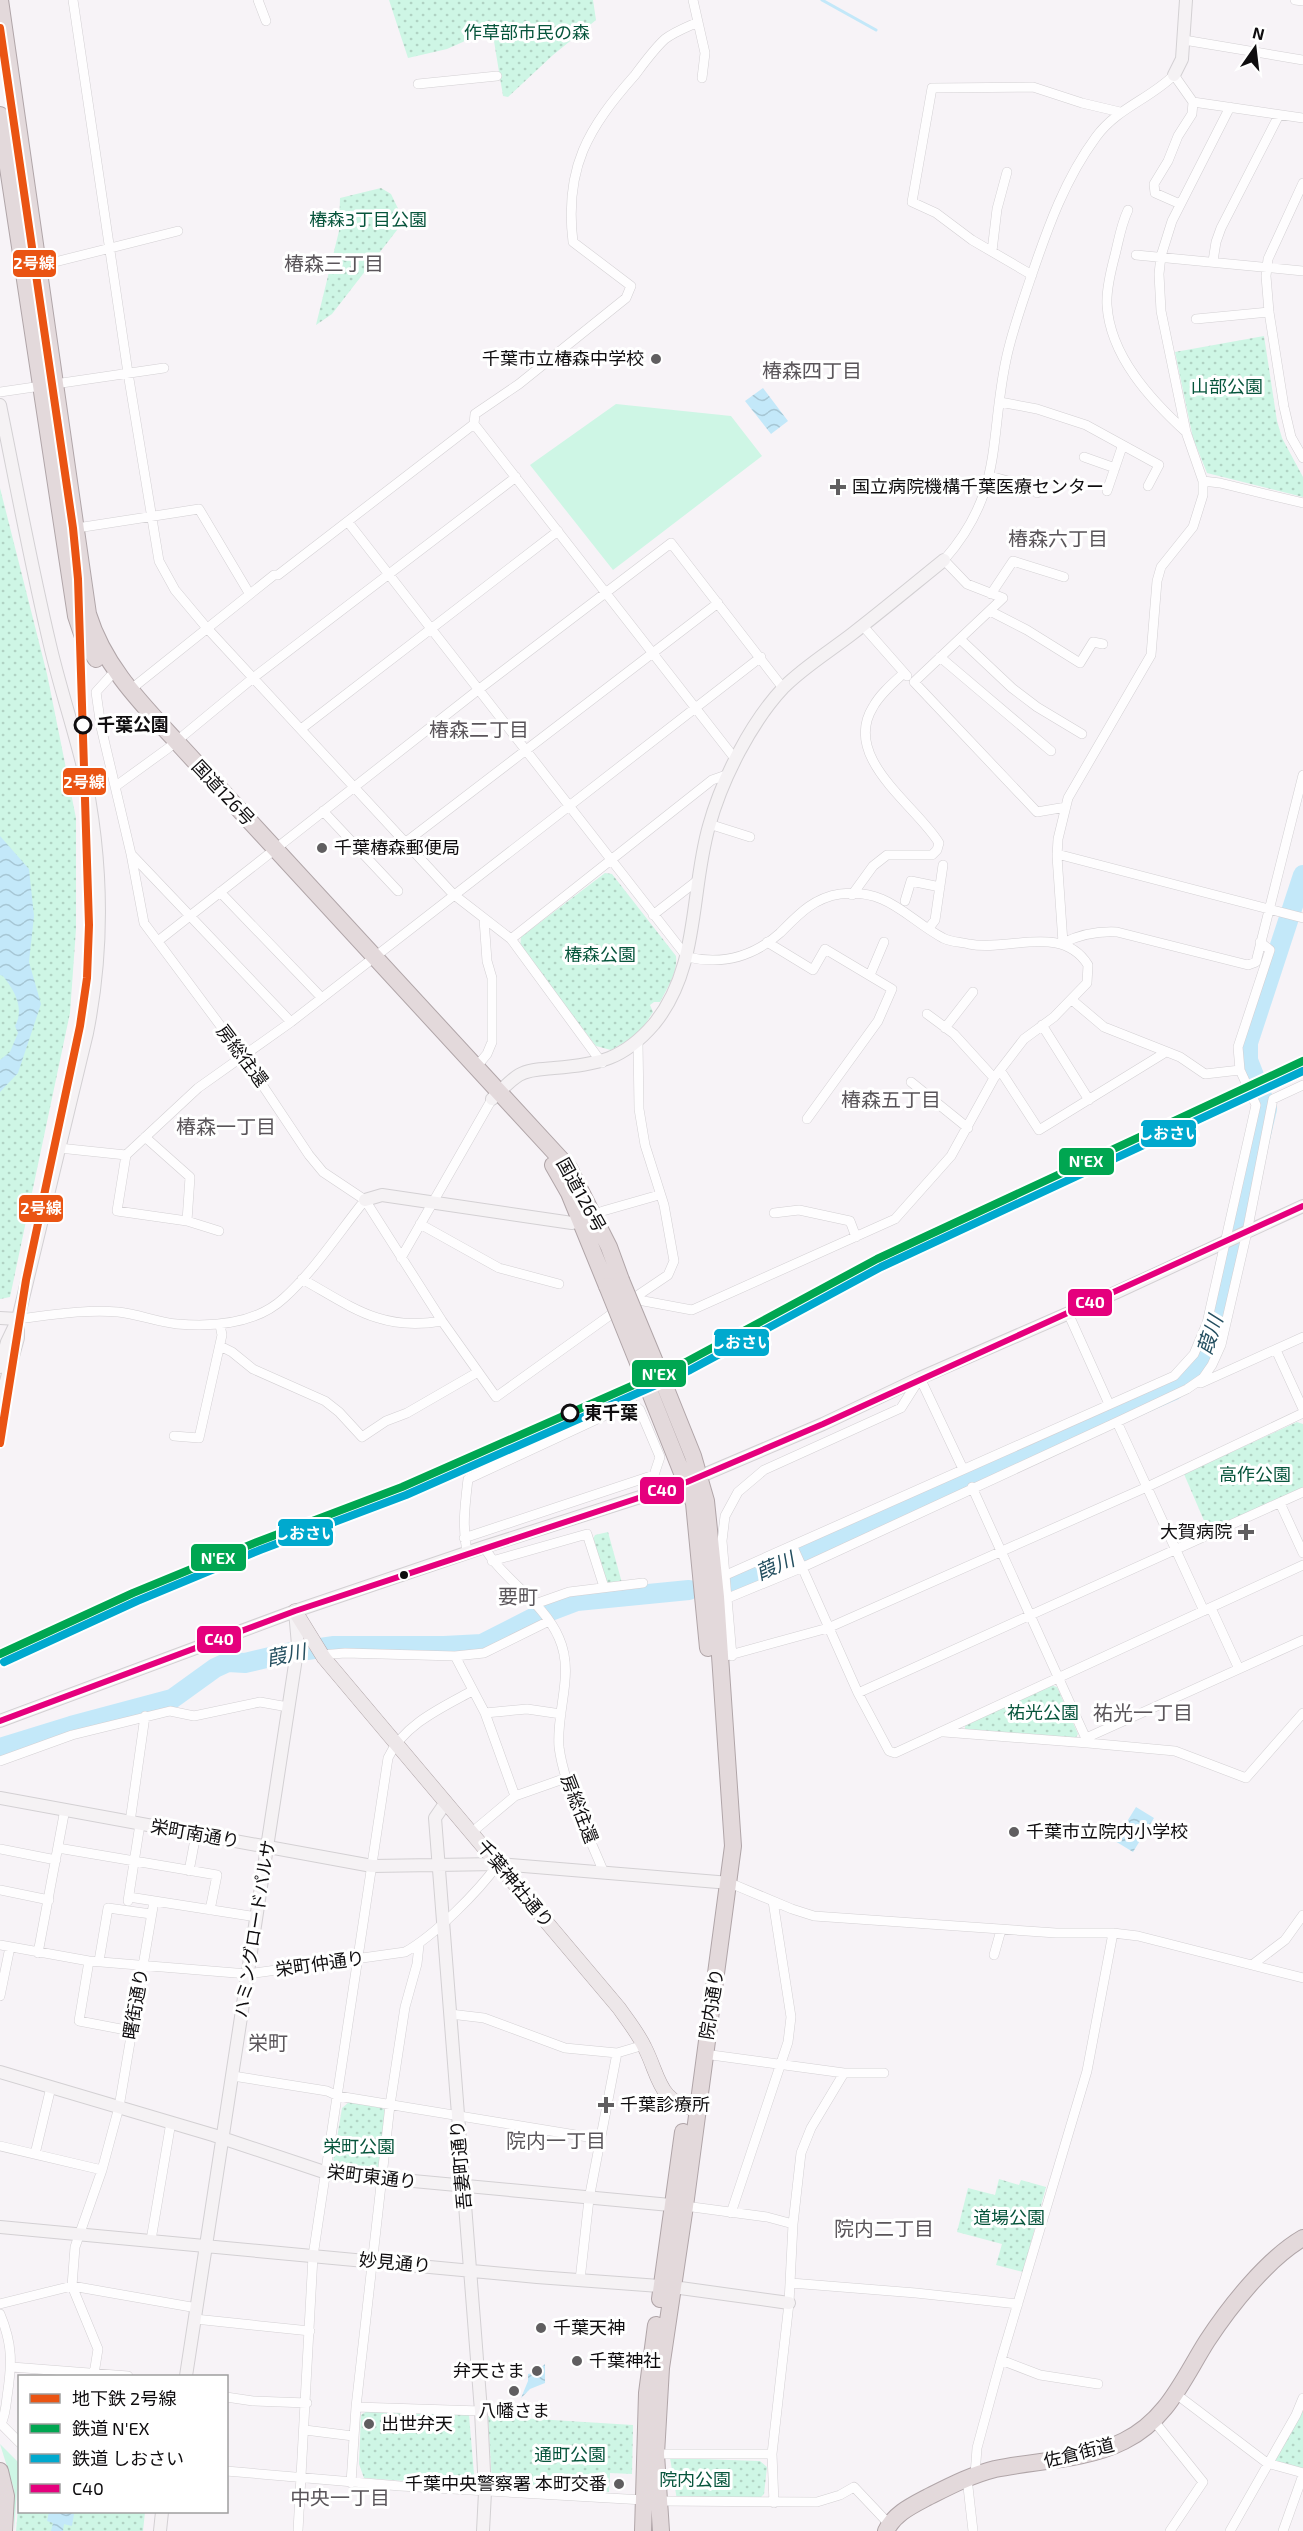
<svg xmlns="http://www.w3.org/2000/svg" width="1303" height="2531" font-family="'Exo 2','Noto Sans JP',sans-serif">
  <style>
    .grass { fill: #cef6e5 }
    .park { fill: url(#park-dots) }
    .water { fill: url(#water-waves) }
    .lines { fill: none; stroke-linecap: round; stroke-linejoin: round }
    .stream { stroke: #c3e8f9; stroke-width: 3 }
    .river { stroke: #c3e8f9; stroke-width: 20 }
    .street-casing { stroke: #d3d0d3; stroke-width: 10 }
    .secondary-casing { stroke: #d3d0d3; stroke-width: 14 }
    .primary-casing { stroke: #b0a5a8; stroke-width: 15 }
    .highway-casing { stroke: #b0a5a8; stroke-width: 18 }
    .street { stroke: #fefdfe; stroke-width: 9 }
    .secondary { stroke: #f5f2f4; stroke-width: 12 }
    .primary { stroke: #ede7e9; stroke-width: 14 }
    .highway { stroke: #e3d9db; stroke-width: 16 }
    .highway-bridge-casing { stroke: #b0a5a8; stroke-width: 18; stroke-linecap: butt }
    .highway-bridge { stroke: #e3d9db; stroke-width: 16 }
    .bus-1-casing { stroke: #fff; stroke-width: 10 }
    .bus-1 { stroke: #e5007d; stroke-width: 6 }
    .rail-1-casing { stroke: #fff; stroke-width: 12 }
    .rail-2-casing { stroke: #fff; stroke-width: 12 }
    .rail-1 { stroke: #00a651; stroke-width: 8 }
    .rail-2 { stroke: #00a9ce; stroke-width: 8 }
    .metro-1-casing { stroke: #fff; stroke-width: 12 }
    .metro-1 { stroke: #ea5413; stroke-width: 8 }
    .poi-dot { fill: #605e60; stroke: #fff; stroke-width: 2 }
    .stop-dot { fill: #fff; stroke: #0f0d0f; stroke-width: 3 }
    .bus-dot { fill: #0f0d0f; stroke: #fff; stroke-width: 2 }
    .labels { text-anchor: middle; stroke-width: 6; stroke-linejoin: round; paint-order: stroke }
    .park-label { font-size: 18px; fill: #07553c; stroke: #fff }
    .poi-label { font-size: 18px; fill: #0f0d0f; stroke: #fff; text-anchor: start }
    .stop-label { font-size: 18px; font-weight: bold; fill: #0f0d0f; stroke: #fff; text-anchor: start }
    .street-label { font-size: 18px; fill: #0f0d0f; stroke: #fff }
    .neighbourhood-label { font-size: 20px; fill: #5a555a; stroke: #fff }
    .water-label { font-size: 20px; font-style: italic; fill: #244f60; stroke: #fff }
    .line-badge { stroke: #fff; stroke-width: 2 }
    .badge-label { font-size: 16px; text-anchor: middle; font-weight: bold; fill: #fff }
  </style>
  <defs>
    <pattern id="park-dots" width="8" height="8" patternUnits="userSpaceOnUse" patternTransform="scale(1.5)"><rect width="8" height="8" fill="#cef6e5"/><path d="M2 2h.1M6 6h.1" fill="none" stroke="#b0d2c3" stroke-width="1.8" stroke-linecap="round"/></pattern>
    <pattern id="water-waves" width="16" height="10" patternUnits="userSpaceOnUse" patternTransform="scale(1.5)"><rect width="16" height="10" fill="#c3e8f9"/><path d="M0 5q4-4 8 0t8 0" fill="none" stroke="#a6c6d4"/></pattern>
  </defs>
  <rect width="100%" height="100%" fill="#f7f3f7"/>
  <path class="grass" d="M616,404L731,416L762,456L613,570L530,465Z
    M0,2444L19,2463L14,2531V2489Z"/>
  <path class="park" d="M389,0H593L596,20L553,55L508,97L503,96L492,29L447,49L408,58Z
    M381,188L391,194L404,221L332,314L316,325L339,231L340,198Z
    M1264,336L1277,421L1282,438L1303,477V497L1207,473L1193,438L1175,352Z
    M0,488L47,674L76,818V929L70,1013L10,1297L0,1299Z
    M605,873L612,874L676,956C678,972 667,988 660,1002H654L650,1005L653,1012L639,1034L611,1050L596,1046L520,948L521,937Z
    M1297,1422L1303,1424V1488L1208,1530L1184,1474Z
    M608,1532L622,1583L609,1584L605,1582L592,1541L595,1535Z
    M1050,1685L1057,1687L1078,1734L1075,1739L965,1729V1723Z
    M349,2102L382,2108L386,2111L379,2169L374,2172L338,2168L333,2162L342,2108Z
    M999,2179L1019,2185L1021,2180L1046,2187L1023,2272L996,2265L1002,2244L957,2232L968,2188L995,2195Z
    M1303,2404V2471L1276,2462L1274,2457Z
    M367,2411L469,2415L475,2486L364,2478L359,2464L361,2415Z
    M488,2416L633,2425L632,2474L610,2473L609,2492L492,2483Z
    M670,2458L760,2461L767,2467L764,2494L759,2499L677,2500Z
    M19,2498L20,2512H145L143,2531H16Z"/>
  <path class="water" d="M763,388L788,421L771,434L745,401Z
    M0,836L29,869L34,916L29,962L41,1004L18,1073L0,1092V1060L10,1052L18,1033L15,1026C25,1008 14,990 3,976L0,975Z
    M1136,1807L1154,1818L1133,1852L1115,1841Z
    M545,2364V2383L530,2389L521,2398L528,2381V2374L533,2373L537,2378L539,2369Z
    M49,2512H67L74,2514L72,2526L64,2524L63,2531H51L53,2523L47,2521Z"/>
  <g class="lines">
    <path class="stream" d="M822,0L876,30"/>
    <path class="river" d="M733,1585L1174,1390C1200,1366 1206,1359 1216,1324L1267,1109L1248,1060V1043L1303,875
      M0,1748L71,1726L172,1699L215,1668L228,1662L245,1663L287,1653L334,1646H444L482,1644L535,1617L577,1601L689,1590"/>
    <g class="street-casing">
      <path id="street" d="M73,0L128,373L159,561L175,590L206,627L453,894L511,939L602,1063
        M258,0L266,21
        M693,0L705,53L702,78
        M1295,0L1303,1
        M698,22C687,27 674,32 665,39C654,49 644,63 635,75C588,128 564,168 573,242L631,286L626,298L519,384L475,414L474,424L736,760
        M1184,40L1303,60
        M418,84L497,76
        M1193,102L1303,118
        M1230,107L1172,221L1161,256L1159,274L1161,311L1186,432L1203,481V495L1193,527L1161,567L1157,581L1151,655L1068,798L1058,839L1057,856L1063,943C1081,934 1097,931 1117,932L1248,965L1256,962L1303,775
        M1303,183L1268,259L1266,276L1269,312L1284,407L1291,437L1303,458
        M1128,210C1121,225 1119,239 1115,255C1111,270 1106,289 1107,305C1110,356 1151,400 1186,432
        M992,251L997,209L1007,172
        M1136,255L1303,271
        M1213,261L1216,242L1221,228L1279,115
        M39,266L178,231
        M1032,275L972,240L936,213L912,202L932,88L1033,87L1082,103L1120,112
        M1196,319L1269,312
        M0,392L164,368
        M1000,402L1037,409L1086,425L1159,465L1148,486
        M1084,457L1115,468
        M990,476L1033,488L1037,493
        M1203,481L1220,483L1303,503
        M1107,491L1122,447
        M348,522L687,957C721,965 753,957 780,933C798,915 813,898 840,894C888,888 906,918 943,938C950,942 961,942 969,944C1008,952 1062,923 1088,965L1087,983L1054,1017L1024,1039L994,1078L951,1156L895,1219L692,1310L633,1299
        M77,528L199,509L249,593
        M991,594L1013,561L1064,577
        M990,611L1027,630L1080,663L1093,642L1103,644
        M863,626L907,676
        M960,639L1012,688L1037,707L1082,734
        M940,657L1051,751
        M115,671L96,692L101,727L131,854L144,923L243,1056L309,1155L323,1172L365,1200L442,1321L496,1397L620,1308
        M130,690L274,575H278L474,424
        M301,729L558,531
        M116,786L167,749L253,678L516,477
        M1066,807L1037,812L914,682L1003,598L967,584L944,560C1004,492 989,440 1006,360C1012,331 1022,304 1031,277C1048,227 1065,179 1096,137C1117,108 1150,99 1174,75L1193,102L1192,114L1178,136L1168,161L1154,184L1155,193L1180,204
        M323,811L398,891
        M709,824L750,837
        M406,842L718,603
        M131,854L291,1022
        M1057,854L1303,918
        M220,892L321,997
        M852,895L873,866L887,855H932L937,850L939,843C917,806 841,758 873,707C880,694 893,683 904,673
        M905,901L911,881L940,887
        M653,915L698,880
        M929,928L935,920L943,865
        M511,939L712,780L729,774
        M158,941L478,690L671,543L783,688
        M767,942L813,970L825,949L892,989L878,1021L807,1119
        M870,975L884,942
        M927,1014L954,1034L994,1078
        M1042,1025L1089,1100
        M945,1028L973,992
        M477,1066L487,1054L492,1042V978L487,961L484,919
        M1000,1070L1039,1130L1166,1052
        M1240,1070L1238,1047L1270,950L1260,942
        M911,1082L968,1128
        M145,1137L190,1177L187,1221L219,1231
        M59,1148L126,1155L198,1088L291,1022L761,657
        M126,1155L117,1211L187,1221
        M774,1213L799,1210L850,1221L856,1237
        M594,1216L603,1211L659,1195
        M420,1224L499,1268L559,1284
        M401,1258L492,1099
        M302,1279C352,1307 382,1332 442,1321
        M631,1300L668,1275L674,1261L664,1205L645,1145L639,1109L638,1042
        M1068,1313L1109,1404
        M18,1319C51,1315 86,1309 118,1312C138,1314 157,1322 177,1324C212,1327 256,1324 284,1298C314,1271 340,1231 365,1200
        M220,1346L232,1352L253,1369L325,1401L339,1412L362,1437L386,1421L407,1413L478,1372
        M1276,1350L1303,1409
        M920,1378L963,1469
        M1201,1383L1303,1337
        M1117,1422L1204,1611
        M174,1436L199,1438L222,1335L220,1325
        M972,1487L1088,1743L1175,1751L1246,1778L1303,1713
        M1280,1503L1303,1553
        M464,1538L654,1475L660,1457L640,1410L632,1403L468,1479C465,1505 462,1527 467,1552
        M484,1547C504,1581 543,1601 559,1638C575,1674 556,1710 559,1747C564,1786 589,1836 604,1873
        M793,1547L858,1693L889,1751L895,1753L1303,1565
        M492,1561L587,1534L604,1587
        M726,1575L1174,1376L1194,1354L1207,1323L1256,1105L1240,1070L1205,1074L1180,1057L1104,1027L1072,1000
        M728,1598L801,1568L1117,1422L1187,1389L1203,1378L1212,1365L1221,1345L1247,1232L1273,1099L1303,1085
        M535,1604L569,1592L643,1583
        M1211,1608L1239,1669
        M321,1655L345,1653L455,1656L484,1653L549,1621
        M455,1656L485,1713L515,1796
        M732,1656L722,1541L725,1516L738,1492L764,1470L901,1408L920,1378
        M719,1658L828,1628L1147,1487L1303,1413
        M858,1693L1303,1492
        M485,1713L527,1709L561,1714
        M944,1732L1088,1743
        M1086,1738L1303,1640
        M0,1761L72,1735L170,1711L194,1716L260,1702L288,1707
        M130,1822L145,1716
        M471,1833L515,1796L566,1778
        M58,1848L217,1875L210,1910
        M0,1849L56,1860
        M189,1871L196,1834
        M730,1883L792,1909L814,1916L1056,1933H1113L1138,1936L1303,1978
        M0,1890L49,1900
        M129,1897L257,1917
        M128,1901L140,1824
        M0,1945L89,1961L248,1974L405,1952C434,1936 478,1892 498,1864
        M38,1953L65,1809
        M994,1955L1001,1930
        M89,1961L79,2021L131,2031
        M99,1961L108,1908L151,1914
        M1252,1965L1285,1940L1303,1915
        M0,1996L10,1947
        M450,2014L484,2018L565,2048L617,2053L644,2045
        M704,2054L844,2073H884
        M233,2076L327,2091L338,2096L600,2139
        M0,2146L102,2170
        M35,2154L51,2087
        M685,2206L767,2217L793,2224L789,2303L772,2454L774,2503
        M731,2213L788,2042L791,2017L773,1901
        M793,2224L801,2153L811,2128L844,2073
        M151,2240L171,2122
        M580,2280L589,2199L617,2053
        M791,2283L916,2293L1018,2304
        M0,2304L72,2286L197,2308
        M0,2314C13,2345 12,2364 7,2397C6,2406 5,2416 1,2424
        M195,2319L310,2331
        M1001,2360L1040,2375L1098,2384
        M12,2367L128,2376
        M94,2374L98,2349L72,2286L75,2247L102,2170L119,2107L154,1901
        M1176,2394L1267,2463L1303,2473
        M226,2397L253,2401L307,2403
        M356,2407L481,2411
        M1154,2421L1203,2482L1170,2531
        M1,2424L20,2443
        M305,2430L353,2436
        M656,2454H772
        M226,2471L400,2486L644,2500
        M975,2475L977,2448L1001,2360L1087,2071L1113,1933
        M967,2478L973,2531
        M351,2483L356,2407L390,2105L405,2007L417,1964L419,1945
        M660,2501L817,2502L840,2495L854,2487L889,2524
        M298,2531L313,2256L388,1758C403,1725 441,1708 472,1691
        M1230,2531L1296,2415L1303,2398
        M1283,2531L1303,2475"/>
    </g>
    <g class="secondary-casing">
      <path id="secondary" d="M1174,75L1182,59L1186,0
        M0,405C16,484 31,565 50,645C59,684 72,723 82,763C102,852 105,943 87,1033L18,1319L7,1342L0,1367
        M492,1099C501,1091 509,1081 519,1075C529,1069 543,1069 554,1068C599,1064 623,1060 654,1024C700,968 690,892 709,826C722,779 751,722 784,687C804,667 830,651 852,634C883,610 913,585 944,560
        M365,1200L382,1195L572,1223L586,1219
        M0,1318L18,1319
        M0,1403L18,1338V1329
        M0,1721L295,1611L484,1547L687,1482L823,1424L920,1378L1117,1292L1303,1206
        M0,1798L372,1866L498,1864L730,1883
        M446,1802L435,1818L481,2411L485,2492L483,2531
        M0,2072L213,2135L327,2173L681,2206
        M0,2227L537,2277L673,2287L789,2303
        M186,2376L298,1645L295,1611
        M160,2531L162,2512"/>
    </g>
    <g class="primary-casing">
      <path id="primary" d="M295,1611L324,1658L619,2008C628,2021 638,2033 645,2048C660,2078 658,2102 697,2110"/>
    </g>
    <g class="highway-casing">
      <path id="highway" d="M0,0L88,614C104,666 140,702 176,741L569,1168L609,1247L621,1280
        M0,115L76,616L84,640L96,659
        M553,1165L569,1193L607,1286
        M647,1385L694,1503L708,1648
        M660,2299L683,2132
        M0,2471L6,2496L4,2531
        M643,2531L647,2393L656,2325
        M661,2531L656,2454L661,2368L685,2206L733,1846L716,1597L706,1501L693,1456L662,1379
        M886,2531C894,2514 911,2506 928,2497C950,2486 971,2475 995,2469C1038,2460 1084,2461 1124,2441C1167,2420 1183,2379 1207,2341C1230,2306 1267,2259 1303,2238"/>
    </g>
    <use href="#street" class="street"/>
    <use href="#secondary" class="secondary"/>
    <use href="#primary" class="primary"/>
    <use href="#highway" class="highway"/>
    <g class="highway-bridge-casing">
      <path id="highway-bridge" d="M621,1280L662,1379
        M607,1286L647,1385"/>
    </g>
    <use href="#highway-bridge" class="highway-bridge"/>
    <g class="bus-1-casing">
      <path id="bus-1" d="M0,1721L295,1611L687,1482L823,1424L1303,1206"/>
    </g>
    <use href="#bus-1" class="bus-1"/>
    <g class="rail-1-casing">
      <path id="rail-1" d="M0,1654L133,1593L257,1542L402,1487L686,1362L877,1259L1303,1061"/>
    </g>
    <g class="rail-2-casing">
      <path id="rail-2" d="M4,1662L137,1601L260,1550L406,1495L690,1370L881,1267L1303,1071"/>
    </g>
    <use href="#rail-1" class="rail-1"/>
    <use href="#rail-2" class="rail-2"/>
    <g class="metro-1-casing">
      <path id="metro-1" d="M0,28L73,528L78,579L89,925L87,978L80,1026L26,1280L0,1443"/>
    </g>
    <use href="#metro-1" class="metro-1"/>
  </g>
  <g class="poi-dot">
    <circle cx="656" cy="359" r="6"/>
    <path d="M835 478h6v6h6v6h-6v6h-6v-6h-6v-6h6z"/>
    <circle cx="322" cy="848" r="6"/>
    <path d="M1243 1523h6v6h6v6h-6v6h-6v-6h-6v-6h6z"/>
    <circle cx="1014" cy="1832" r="6"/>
    <path d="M603 2096h6v6h6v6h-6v6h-6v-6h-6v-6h6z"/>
    <circle cx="541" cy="2328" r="6"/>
    <circle cx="577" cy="2361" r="6"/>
    <circle cx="537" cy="2371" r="6"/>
    <circle cx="514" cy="2391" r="6"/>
    <circle cx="369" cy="2424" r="6"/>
    <circle cx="619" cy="2484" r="6"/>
  </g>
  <g class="stop-dot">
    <circle cx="83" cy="725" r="8"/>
    <circle cx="570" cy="1413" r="8"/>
  </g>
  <circle class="bus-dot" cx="404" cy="1575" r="5"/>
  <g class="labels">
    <g class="park-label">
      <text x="527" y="39">作草部市民の森</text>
      <text x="368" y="226">椿森3丁目公園</text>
      <text x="1227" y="393">山部公園</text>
      <text x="600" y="961">椿森公園</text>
      <text x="1255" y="1481">高作公園</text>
      <text x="1043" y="1719">祐光公園</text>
      <text x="359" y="2153">栄町公園</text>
      <text x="1009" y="2224">道場公園</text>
      <text x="570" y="2461">通町公園</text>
      <text x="695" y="2486">院内公園</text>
    </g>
    <g class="poi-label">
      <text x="644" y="365" text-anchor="end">千葉市立椿森中学校</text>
      <text x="852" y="493">国立病院機構千葉医療センター</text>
      <text x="334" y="854">千葉椿森郵便局</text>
      <text x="1232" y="1538" text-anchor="end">大賀病院</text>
      <text x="1026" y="1838">千葉市立院内小学校</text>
      <text x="620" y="2111">千葉診療所</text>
      <text x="553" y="2334">千葉天神</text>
      <text x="589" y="2367">千葉神社</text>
      <text x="525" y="2377" text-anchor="end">弁天さま</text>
      <text x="514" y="2417" text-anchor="middle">八幡さま</text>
      <text x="381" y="2430">出世弁天</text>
      <text x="607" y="2490" text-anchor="end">千葉中央警察署 本町交番</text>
    </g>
    <g class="stop-label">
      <text x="97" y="731">千葉公園</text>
      <text x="584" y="1419">東千葉</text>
    </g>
    <g class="street-label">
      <text transform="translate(223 793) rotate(47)" y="6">国道126号</text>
      <text transform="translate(242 1056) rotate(53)" y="6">房総往還</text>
      <text transform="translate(581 1195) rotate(61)" y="6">国道126号</text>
      <text transform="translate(579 1809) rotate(69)" y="6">房総往還</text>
      <text transform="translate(195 1834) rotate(10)" y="6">栄町南通り</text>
      <text transform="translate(515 1884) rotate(50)" y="6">千葉神社通り</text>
      <text transform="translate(255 1929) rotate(-81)" y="6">ハミングロードパルサ</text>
      <text transform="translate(320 1964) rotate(-8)" y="6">栄町仲通り</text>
      <text transform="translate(136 2004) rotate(-80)" y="6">曙街通り</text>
      <text transform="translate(712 2004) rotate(-81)" y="6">院内通り</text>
      <text transform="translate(461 2165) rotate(-95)" y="6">吾妻町通り</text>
      <text transform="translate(372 2177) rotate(7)" y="6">栄町東通り</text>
      <text transform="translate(395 2263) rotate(5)" y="6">妙見通り</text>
      <text transform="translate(1079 2453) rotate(-14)" y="6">佐倉街道</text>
    </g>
    <g class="neighbourhood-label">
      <text x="334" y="271">椿森三丁目</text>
      <text x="812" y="378">椿森四丁目</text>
      <text x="1058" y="546">椿森六丁目</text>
      <text x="479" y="737">椿森二丁目</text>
      <text x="891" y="1107">椿森五丁目</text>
      <text x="226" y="1134">椿森一丁目</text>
      <text x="518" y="1604">要町</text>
      <text x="1143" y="1720">祐光一丁目</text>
      <text x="268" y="2050">栄町</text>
      <text x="556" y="2148">院内一丁目</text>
      <text x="884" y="2236">院内二丁目</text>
      <text x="340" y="2505">中央一丁目</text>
    </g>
    <g class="water-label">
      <text transform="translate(1210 1335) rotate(-72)" y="7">葭川</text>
      <text transform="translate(775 1566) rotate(-24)" y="7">葭川</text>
      <text transform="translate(286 1655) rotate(-11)" y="7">葭川</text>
    </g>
  </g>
  <g class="line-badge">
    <rect x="12" y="249" width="45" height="29" rx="6" fill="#ea5413"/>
    <rect x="62" y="767" width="45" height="29" rx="6" fill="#ea5413"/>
    <rect x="1140" y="1119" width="57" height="29" rx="6" fill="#00a9ce"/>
    <rect x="1058" y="1147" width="57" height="29" rx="6" fill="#00a651"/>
    <rect x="18" y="1194" width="46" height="29" rx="6" fill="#ea5413"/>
    <rect x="1067" y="1288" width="46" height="29" rx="6" fill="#e5007d"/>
    <rect x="713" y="1328" width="57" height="29" rx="6" fill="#00a9ce"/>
    <rect x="631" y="1359" width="56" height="29" rx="6" fill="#00a651"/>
    <rect x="639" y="1476" width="46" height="29" rx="6" fill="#e5007d"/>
    <rect x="277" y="1518" width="57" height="29" rx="6" fill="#00a9ce"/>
    <rect x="190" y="1543" width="57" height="29" rx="6" fill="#00a651"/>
    <rect x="196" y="1625" width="46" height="29" rx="6" fill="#e5007d"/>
  </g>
  <g class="badge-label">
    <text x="34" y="269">2号線</text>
    <text x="84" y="788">2号線</text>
    <text x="1169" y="1139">しおさい</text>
    <text x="1086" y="1167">N'EX</text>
    <text x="41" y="1214">2号線</text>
    <text x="1090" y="1308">C40</text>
    <text x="741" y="1348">しおさい</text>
    <text x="659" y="1380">N'EX</text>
    <text x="662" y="1496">C40</text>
    <text x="305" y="1539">しおさい</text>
    <text x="218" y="1564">N'EX</text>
    <text x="219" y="1645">C40</text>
  </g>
  <rect x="18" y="2375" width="210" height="138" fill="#ffffff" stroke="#9f9e9f" stroke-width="1.5"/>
  <rect x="30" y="2394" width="30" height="9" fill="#ea5413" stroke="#9f9e9f" stroke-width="1.5"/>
  <text x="72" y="2405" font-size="18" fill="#0f0d0f">地下鉄 2号線</text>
  <rect x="30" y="2424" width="30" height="9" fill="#00a651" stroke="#9f9e9f" stroke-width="1.5"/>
  <text x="72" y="2435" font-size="18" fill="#0f0d0f">鉄道 N'EX</text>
  <rect x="30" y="2454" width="30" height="9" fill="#00a9ce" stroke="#9f9e9f" stroke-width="1.5"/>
  <text x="72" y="2465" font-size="18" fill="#0f0d0f">鉄道 しおさい</text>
  <rect x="30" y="2484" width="30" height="9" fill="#e5007d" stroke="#9f9e9f" stroke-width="1.5"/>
  <text x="72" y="2495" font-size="18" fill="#0f0d0f">C40</text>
  <g transform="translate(1255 48) rotate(14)" stroke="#ffffff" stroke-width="4.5" paint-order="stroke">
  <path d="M0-4.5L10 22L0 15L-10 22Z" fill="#0f0d0f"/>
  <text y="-9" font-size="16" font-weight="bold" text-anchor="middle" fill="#0f0d0f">N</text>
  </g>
</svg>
